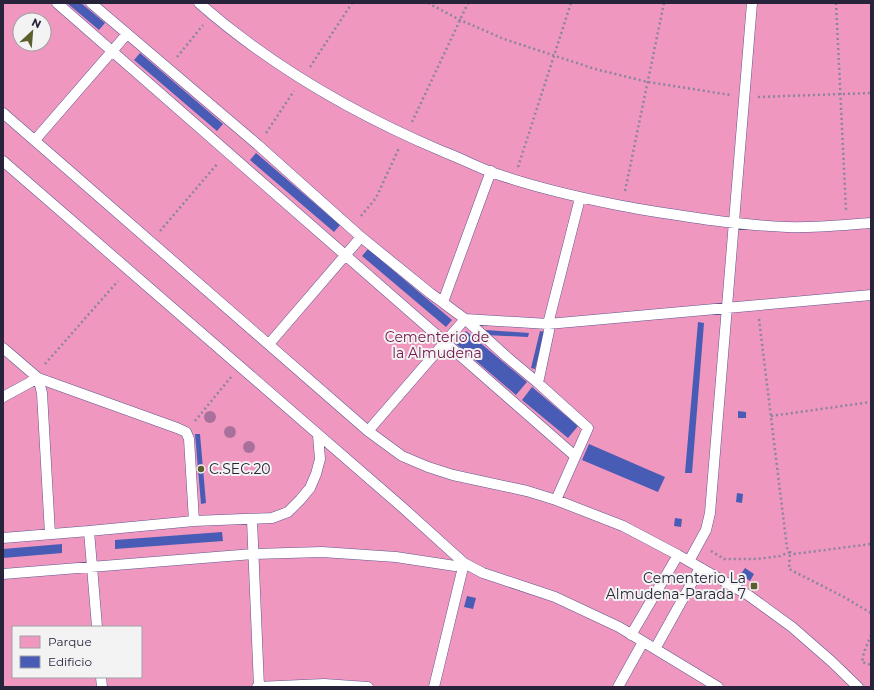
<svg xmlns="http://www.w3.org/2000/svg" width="874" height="690" font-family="Montserrat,sans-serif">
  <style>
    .green { fill: #f097c0; fill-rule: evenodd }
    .building { fill: #485cb5 }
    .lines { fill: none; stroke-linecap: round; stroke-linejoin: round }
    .lane-casing { stroke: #5f558e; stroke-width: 11 }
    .path { stroke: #89859e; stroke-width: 2.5; stroke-dasharray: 2 3; stroke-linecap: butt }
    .lane { stroke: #fff; stroke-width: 10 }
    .tree { fill: #a7719b }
    .poi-dot { fill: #5c5e2b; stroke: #f3f3f3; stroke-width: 1.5 }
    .labels { text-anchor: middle; stroke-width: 4; stroke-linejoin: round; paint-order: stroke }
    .park-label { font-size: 14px; fill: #73144b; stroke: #f3f3f3 }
    .poi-label { font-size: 14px; fill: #27233b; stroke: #f3f3f3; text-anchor: start }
  </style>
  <rect width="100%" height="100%" fill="#e6e3fd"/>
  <path class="green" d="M3,3H871V687H3ZM20,20H44V44H20ZM13,627H141V677H13Z"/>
  <path class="building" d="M67,3H81L105,23L99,30Z
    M140,53L223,124L217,131L134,60Z
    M256,153L340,225L334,232L250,160Z
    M368,249L452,320L446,327L362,256Z
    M698,322L704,323L692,473H685Z
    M486,330L529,333L528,337L486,335Z
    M466,331L527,382L516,395L455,343Z
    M540,331L545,332L535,369L531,368Z
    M532,387L578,426L568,438L522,400Z
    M738,411L746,412V418H738Z
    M195,434H200L206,503L201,504Z
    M589,444L665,477L658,492L582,460Z
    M737,493L743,494L742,503L736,502Z
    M675,518L682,519L681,527L674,526Z
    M222,532L223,541L115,549V540Z
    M62,544V553L3,558V549Z
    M745,568L754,574L750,581L741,574Z
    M467,596L476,598L473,609L464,607Z"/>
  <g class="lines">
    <g class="lane-casing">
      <path id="lane" d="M57,3L575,456
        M91,3L258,145L361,237L430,293L465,319L507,357L538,383
        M199,3C271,66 356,115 444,152C460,158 475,166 491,172C539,189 589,200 639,209C688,217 737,225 787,227C815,228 843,225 871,223
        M3,113L368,431L402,456L428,467L453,475L527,491L556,500L623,526L678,555L748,595L792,627L831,661L858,687
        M35,140L127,34
        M3,161L402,507L464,563L483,573L555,597L619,627L718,687
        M443,302L491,171
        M465,319L548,324L871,295
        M269,344L361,237
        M3,348L38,378L42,393L50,534
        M3,397L38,378L177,428L186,432L189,439L194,521
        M368,431L465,319
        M556,500L588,428L538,383L549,331L548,324L580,198
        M252,520L259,687
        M89,531L97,627
        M3,538L89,531L194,521L272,518L288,512L300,500L310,488L316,474L320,459L318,435
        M689,561L706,530L710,513L752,3
        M3,574L253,554L322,552L396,557L455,566L464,563
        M631,635L678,555
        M655,649L700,568
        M101,677L102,687
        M257,687L324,684L368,687
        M434,687L464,563
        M618,687L643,642"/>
    </g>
    <path class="path" d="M428,3L460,20L504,39L595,69L648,82L731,95
      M836,3L846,210
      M177,57L203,25
      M310,67L352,3
      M758,97L871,93
      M412,122L468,3
      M266,133L294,91
      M518,167L571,3
      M625,191L664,3
      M361,216L376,198L399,148
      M160,231L218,163
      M759,319L787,548L790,552L794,554L871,544
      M45,364L118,281
      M771,416L871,402
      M195,421L231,377
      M711,551L724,559H757L780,556L790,552L789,569L842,596L871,613
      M871,635L864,652L862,662L871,665"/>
    <use href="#lane" class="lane"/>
  </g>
  <g class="tree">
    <circle cx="210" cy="417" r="6"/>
    <circle cx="230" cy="432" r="6"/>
    <circle cx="249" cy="447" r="6"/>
  </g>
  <g class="poi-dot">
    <circle cx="201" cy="469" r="4"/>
    <rect x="750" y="582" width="8" height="8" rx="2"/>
  </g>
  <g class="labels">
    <g class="park-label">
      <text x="437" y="342">Cementerio de<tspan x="437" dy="16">la Almudena</tspan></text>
    </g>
    <g class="poi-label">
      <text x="209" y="474">C.SEC.20</text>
      <text x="746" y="583" text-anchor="end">Cementerio La<tspan x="746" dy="16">Almudena-Parada 7</tspan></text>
    </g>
  </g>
  <rect width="874" height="690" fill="none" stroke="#27233b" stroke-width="8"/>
  <rect x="12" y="626" width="130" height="52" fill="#f3f3f3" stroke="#a1a0a9"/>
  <rect x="20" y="636" width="20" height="12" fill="#f097c0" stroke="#a1a0a9"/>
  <text x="48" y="646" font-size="12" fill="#27233b">Parque</text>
  <rect x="20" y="656" width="20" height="12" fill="#485cb5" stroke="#a1a0a9"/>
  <text x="48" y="666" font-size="12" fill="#27233b">Edificio</text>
  <g transform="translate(32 32) rotate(26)"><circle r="19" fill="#f3f3f3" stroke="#a1a0a9"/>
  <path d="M0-3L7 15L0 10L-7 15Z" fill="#5c5e2b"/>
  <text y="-6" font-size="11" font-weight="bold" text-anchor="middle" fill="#27233b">N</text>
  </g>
</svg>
